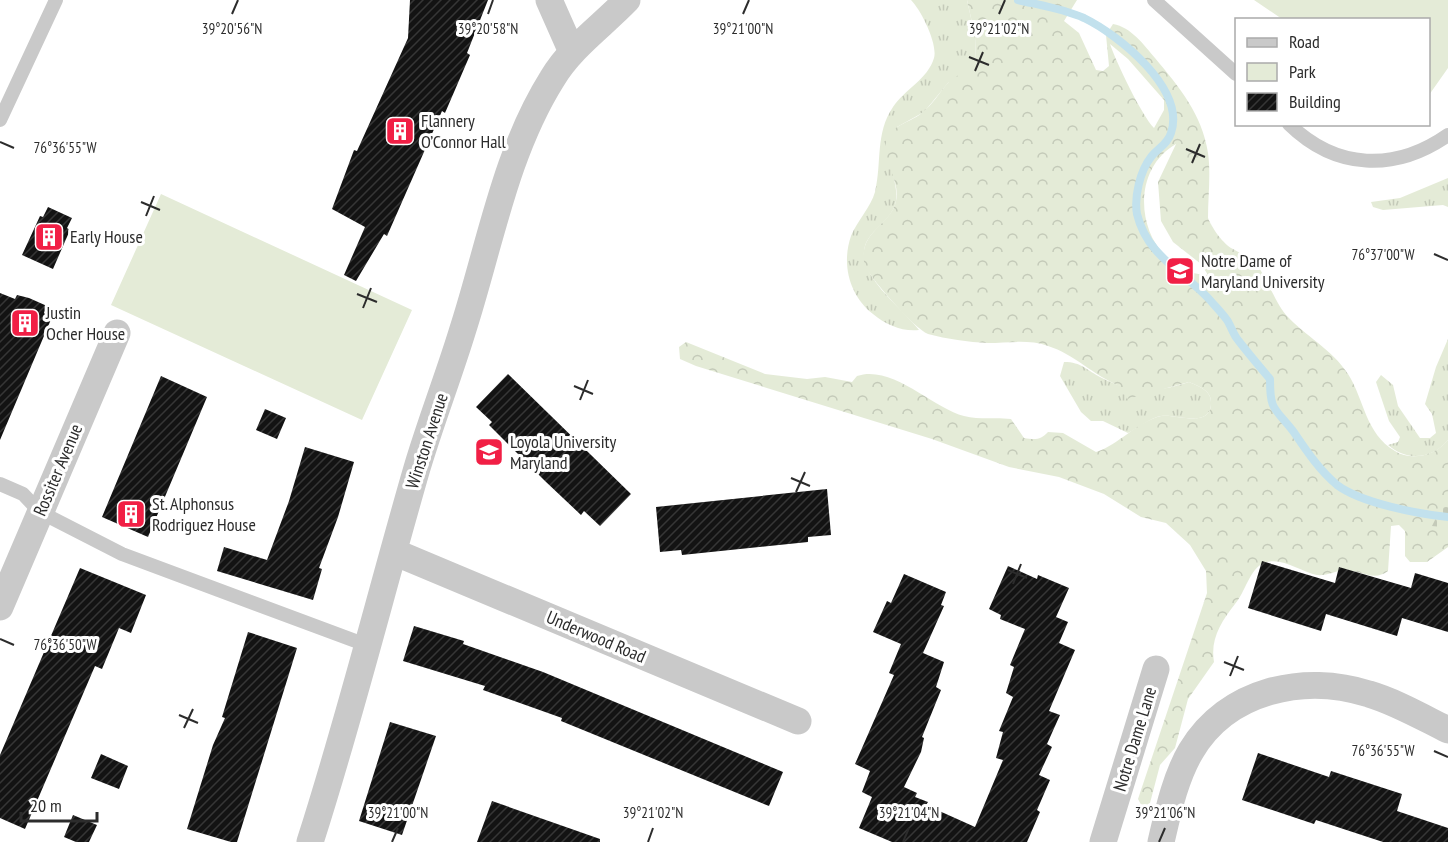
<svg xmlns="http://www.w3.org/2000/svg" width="1448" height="842" font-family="'PT Sans Narrow',sans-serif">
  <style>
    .grass { fill: url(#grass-tufts) }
    .forest { fill: url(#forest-crowns); fill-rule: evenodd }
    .cemetery { fill: url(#cemetery-stones) }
    .park { fill: #e4ebd7 }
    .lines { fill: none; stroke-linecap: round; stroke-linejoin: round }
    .stream { stroke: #c2e1ed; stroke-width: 8 }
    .building { fill: url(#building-hatch) }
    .lane { stroke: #c9c9c9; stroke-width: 14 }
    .street { stroke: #c9c9c9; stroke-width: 27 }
    .ticks { fill: none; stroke: #2c2c2c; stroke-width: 2 }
    .labels { text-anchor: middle; stroke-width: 6; stroke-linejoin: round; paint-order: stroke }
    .poi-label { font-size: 18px; fill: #2c2c2c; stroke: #fff; text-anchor: start }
    .street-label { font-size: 18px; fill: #2c2c2c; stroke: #fff }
    .ticks-label { font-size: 15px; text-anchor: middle; fill: #2c2c2c; stroke: #fff; stroke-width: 6; stroke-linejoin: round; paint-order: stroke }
  </style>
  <defs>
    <pattern id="grass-tufts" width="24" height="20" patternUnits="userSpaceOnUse" patternTransform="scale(1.5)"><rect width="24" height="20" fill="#e4ebd7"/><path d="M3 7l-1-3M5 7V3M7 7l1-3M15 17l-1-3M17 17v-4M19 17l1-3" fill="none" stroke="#c4cab9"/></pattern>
    <pattern id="forest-crowns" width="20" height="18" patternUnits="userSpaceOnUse" patternTransform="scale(1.5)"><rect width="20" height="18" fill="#e4ebd7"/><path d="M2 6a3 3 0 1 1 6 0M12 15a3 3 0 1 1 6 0" fill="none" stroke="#c4cab9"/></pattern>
    <pattern id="cemetery-stones" width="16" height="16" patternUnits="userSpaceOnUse" patternTransform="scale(1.5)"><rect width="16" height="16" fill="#e4ebd7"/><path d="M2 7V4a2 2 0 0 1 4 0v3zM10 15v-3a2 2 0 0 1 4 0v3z" fill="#c4cab9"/></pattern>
    <pattern id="building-hatch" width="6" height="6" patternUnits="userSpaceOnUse" patternTransform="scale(1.5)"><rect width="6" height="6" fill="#131313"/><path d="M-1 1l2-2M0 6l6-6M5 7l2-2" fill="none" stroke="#363636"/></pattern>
  </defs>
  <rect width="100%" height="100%" fill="#fff"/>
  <path class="grass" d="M911,0H967L975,36L976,62L968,71L948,83L924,112L897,127C895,140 892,155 893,168C893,181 899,192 895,205C890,220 875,227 867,241C851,272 902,307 919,330C903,332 886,325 873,314C850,296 841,265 851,236C857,221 871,207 875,192C882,163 875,133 893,107C904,90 928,79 934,58C938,44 921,10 911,0Z
    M1448,178V207L1443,205L1383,210L1373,207L1371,202L1400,198Z
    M1448,339V440C1432,460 1406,461 1388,445L1398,442L1400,437L1389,421L1376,382L1381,375L1393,385L1398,406L1420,438H1430L1436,433L1432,414L1425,404L1436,367Z
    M1064,362C1082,362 1086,370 1102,378C1130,393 1159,393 1189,382C1198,386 1211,390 1211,402C1212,430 1175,413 1161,416C1150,418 1138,428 1128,433L1103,421H1091L1081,412L1060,376Z"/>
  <path class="forest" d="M967,0H1077L1064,21L1079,33L1096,70L1103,71L1109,66L1106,35L1113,24C1131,27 1144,45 1155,58C1179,87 1202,114 1208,153C1211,174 1208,197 1208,218C1212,228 1223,244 1233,249C1241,254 1249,257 1256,264C1266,275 1274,301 1286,315C1305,336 1332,349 1348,374C1365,401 1365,433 1395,451C1412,462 1436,455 1448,440V547L1427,562H1410L1405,556V531L1399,525L1391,526L1388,571C1374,582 1360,570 1344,570C1335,571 1327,576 1317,575C1301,572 1281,556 1264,563C1250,568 1245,593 1235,604C1221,622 1210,639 1214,662L1188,699L1175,748L1160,765L1150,803L1145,812L1138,799L1207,593L1206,571L1190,545L1166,523L1141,517L1104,494L1059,477L1009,467L932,439L696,366L680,359L679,347L686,342L765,374L807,379L825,377L852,382L857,376C892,364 933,408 964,416C980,420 996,417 1011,419L1024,438C1035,440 1041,440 1048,432L1063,433L1096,452C1119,445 1136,422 1161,416C1175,413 1212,430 1211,402C1211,390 1198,386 1189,382L1127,399L1120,386C1094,376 1074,354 1048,346C1028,339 1008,343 988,343C968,342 947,339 928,334C914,328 874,282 866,268C863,263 863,251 865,246C871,228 892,220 896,201C901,180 880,159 887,139C893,124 912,122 923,112C933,104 939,93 947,84C956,75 967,71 976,62L975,36ZM1110,44L1128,59L1164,100V110L1154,128C1142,116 1116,62 1110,44ZM1176,144L1158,182L1161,221L1173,242L1201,264L1208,275C1142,273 1120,176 1176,144Z"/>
  <path class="cemetery" d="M1448,494V529L1432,526Z"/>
  <path class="park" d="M1254,0H1448V68L1429,95L1428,20L1282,19Z
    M161,194L412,310L362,420L111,305Z"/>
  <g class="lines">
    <path class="stream" d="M1018,0C1039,5 1064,9 1084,18C1119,35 1186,89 1171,133C1168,144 1157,149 1151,157C1140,171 1134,197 1137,214C1147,256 1183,271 1209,299C1215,306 1222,313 1227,320C1231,326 1233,334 1238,340C1248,353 1259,366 1270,379C1270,411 1274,407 1293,431C1306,450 1319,470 1337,485C1361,503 1418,514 1448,517"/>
  </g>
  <path class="building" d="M410,0H488L467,53L470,55L445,113L442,111L387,236L384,234L356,281L344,275L365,227L332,209L354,150L357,151L408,38Z
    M48,207L72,218L67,228L70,230L53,269L22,255L40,216L43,217Z
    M0,293L15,299L17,295L29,298L47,306L44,313L52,317L0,440Z
    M508,374L631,494L600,526L584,511L581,515L545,481L489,425L492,422L476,407Z
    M161,376L207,397L148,537L102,517Z
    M265,409L286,418L277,439L256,430Z
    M305,447L354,462L338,517L319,568L322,569L313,600L217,571L224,547L267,560L289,501Z
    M827,489L831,535L808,537V542L682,555L681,550L660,552L656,507Z
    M1262,561L1335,583L1339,567L1411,588L1415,573L1448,583V632L1402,618L1397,636L1326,614L1321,631L1248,608Z
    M1008,566L1037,579L1038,575L1069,588L1056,617L1068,622L1059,643L1075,650L1049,711L1060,715L1047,744L1052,747L1039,775L1050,780L1037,810L1040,812L1027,842H892L859,828L872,797L862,792L870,771L855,764L894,675L889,673L901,644L873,632L887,601L891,603L904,574L946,592L941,605L944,606L923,653L944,662L936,687L941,690L922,737L924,738L921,752L904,787L917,793L915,797L928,802L926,805L975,827L1003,760L996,758L1003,732L999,731L1013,697L1006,693L1014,667L1010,665L1025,629L1000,619L1001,615L989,609Z
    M80,568L146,595L131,633L119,628L102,669L95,666L25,829L0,818V755Z
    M414,626L464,641L463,644L543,672L783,772L769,806L561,721L562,718L483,690L485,686L403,661Z
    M248,632L297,648L237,842H231L187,829L213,745L225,718L222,717Z
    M390,722L436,736L402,835L359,821Z
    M1258,753L1329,777L1331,771L1402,794L1397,811L1448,828V842H1383L1316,820L1314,824L1242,800Z
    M101,754L128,766L119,789L91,778Z
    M492,801L600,839V842H477Z
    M73,815L97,825L89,842H76L64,837Z"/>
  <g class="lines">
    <path class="lane" d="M1154,0L1236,74
      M0,120L56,0
      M1289,124C1336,170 1395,172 1448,135
      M0,484L23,494L40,512L122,554L369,646"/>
    <path class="street" d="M549,0L572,52
      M394,552L798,721
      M0,607L117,333
      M310,842C350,718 381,592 417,468C431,421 449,375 463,329C490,245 505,154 552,79C571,47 602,26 627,0
      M1103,842L1156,669
      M1161,842C1168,812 1175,778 1191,751C1227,690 1304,673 1369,694C1396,702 1422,717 1448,730"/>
  </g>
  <path class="ticks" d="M232,14L238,0M488,14L493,0M743,14L749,0M999,14L1005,0M969,57L989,65M975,71L983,52M0,142L14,148M1186,149L1205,157M1192,163L1200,144M141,202L160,210M146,216L154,196M1434,254L1448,260M357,294L377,302M363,308L371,288M574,386L593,394M580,400L588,380M791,478L810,486M796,492L805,472M1008,570L1027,578M1013,584L1021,564M0,639L14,645M1224,662L1244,670M1230,676L1238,656M179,715L198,723M184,728L193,709M1434,751L1448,757M392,842L398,828M648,842L653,828M903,842L909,828M1159,842L1165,828"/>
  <defs>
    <g id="building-square" transform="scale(1.5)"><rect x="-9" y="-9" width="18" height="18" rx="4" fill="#f11f45" stroke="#fff"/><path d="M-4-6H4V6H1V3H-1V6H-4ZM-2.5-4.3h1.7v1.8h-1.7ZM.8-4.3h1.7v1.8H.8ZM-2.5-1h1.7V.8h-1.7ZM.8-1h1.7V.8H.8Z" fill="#fff"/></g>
    <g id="university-square" transform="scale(1.5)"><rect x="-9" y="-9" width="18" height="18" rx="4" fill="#f11f45" stroke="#fff"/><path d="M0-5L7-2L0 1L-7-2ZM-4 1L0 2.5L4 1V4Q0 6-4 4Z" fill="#fff"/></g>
  </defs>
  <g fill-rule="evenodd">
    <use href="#building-square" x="400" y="131"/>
    <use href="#building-square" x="49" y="237"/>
    <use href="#university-square" x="1180" y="271"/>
    <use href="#building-square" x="25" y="323"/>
    <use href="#university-square" x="489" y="452"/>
    <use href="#building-square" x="131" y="514"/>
  </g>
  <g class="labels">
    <g class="poi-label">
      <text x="421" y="127">Flannery<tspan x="421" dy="21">O’Connor Hall</tspan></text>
      <text x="70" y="243">Early House</text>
      <text x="1201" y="267">Notre Dame of<tspan x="1201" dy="21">Maryland University</tspan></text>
      <text x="46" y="319">Justin<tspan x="46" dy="21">Ocher House</tspan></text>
      <text x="510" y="448">Loyola University<tspan x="510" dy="21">Maryland</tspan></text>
      <text x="152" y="510">St. Alphonsus<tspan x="152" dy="21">Rodriguez House</tspan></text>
    </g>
    <g class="street-label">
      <text transform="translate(427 441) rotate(-72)" y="6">Winston Avenue</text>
      <text transform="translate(58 470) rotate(-67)" y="6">Rossiter Avenue</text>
      <text transform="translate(596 637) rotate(23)" y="6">Underwood Road</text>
      <text transform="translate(1135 739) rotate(-73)" y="6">Notre Dame Lane</text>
    </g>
  </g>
  <g class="ticks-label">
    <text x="232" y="34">39°20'56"N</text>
    <text x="488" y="34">39°20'58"N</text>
    <text x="743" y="34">39°21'00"N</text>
    <text x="999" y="34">39°21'02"N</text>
    <text x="65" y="153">76°36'55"W</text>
    <text x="1383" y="260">76°37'00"W</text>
    <text x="65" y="650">76°36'50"W</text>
    <text x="1383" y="756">76°36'55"W</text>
    <text x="398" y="818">39°21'00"N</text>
    <text x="653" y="818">39°21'02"N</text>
    <text x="909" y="818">39°21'04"N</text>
    <text x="1165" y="818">39°21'06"N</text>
  </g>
  <rect x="1235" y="18" width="195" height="108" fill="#ffffff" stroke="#ababab" stroke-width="1.5"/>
  <rect x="1247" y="38" width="30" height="9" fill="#c9c9c9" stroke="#ababab" stroke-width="1.5"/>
  <text x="1289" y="48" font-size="18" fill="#2c2c2c">Road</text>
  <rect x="1247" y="63" width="30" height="18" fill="#e4ebd7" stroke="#ababab" stroke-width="1.5"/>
  <text x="1289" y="78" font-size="18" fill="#2c2c2c">Park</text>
  <rect x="1247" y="93" width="30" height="18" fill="url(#building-hatch)" stroke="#ababab" stroke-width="1.5"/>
  <text x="1289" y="108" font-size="18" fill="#2c2c2c">Building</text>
  <path d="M21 812v9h76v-9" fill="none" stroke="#2c2c2c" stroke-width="3"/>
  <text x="30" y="812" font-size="18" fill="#2c2c2c" stroke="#ffffff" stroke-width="4.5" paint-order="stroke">20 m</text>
</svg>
